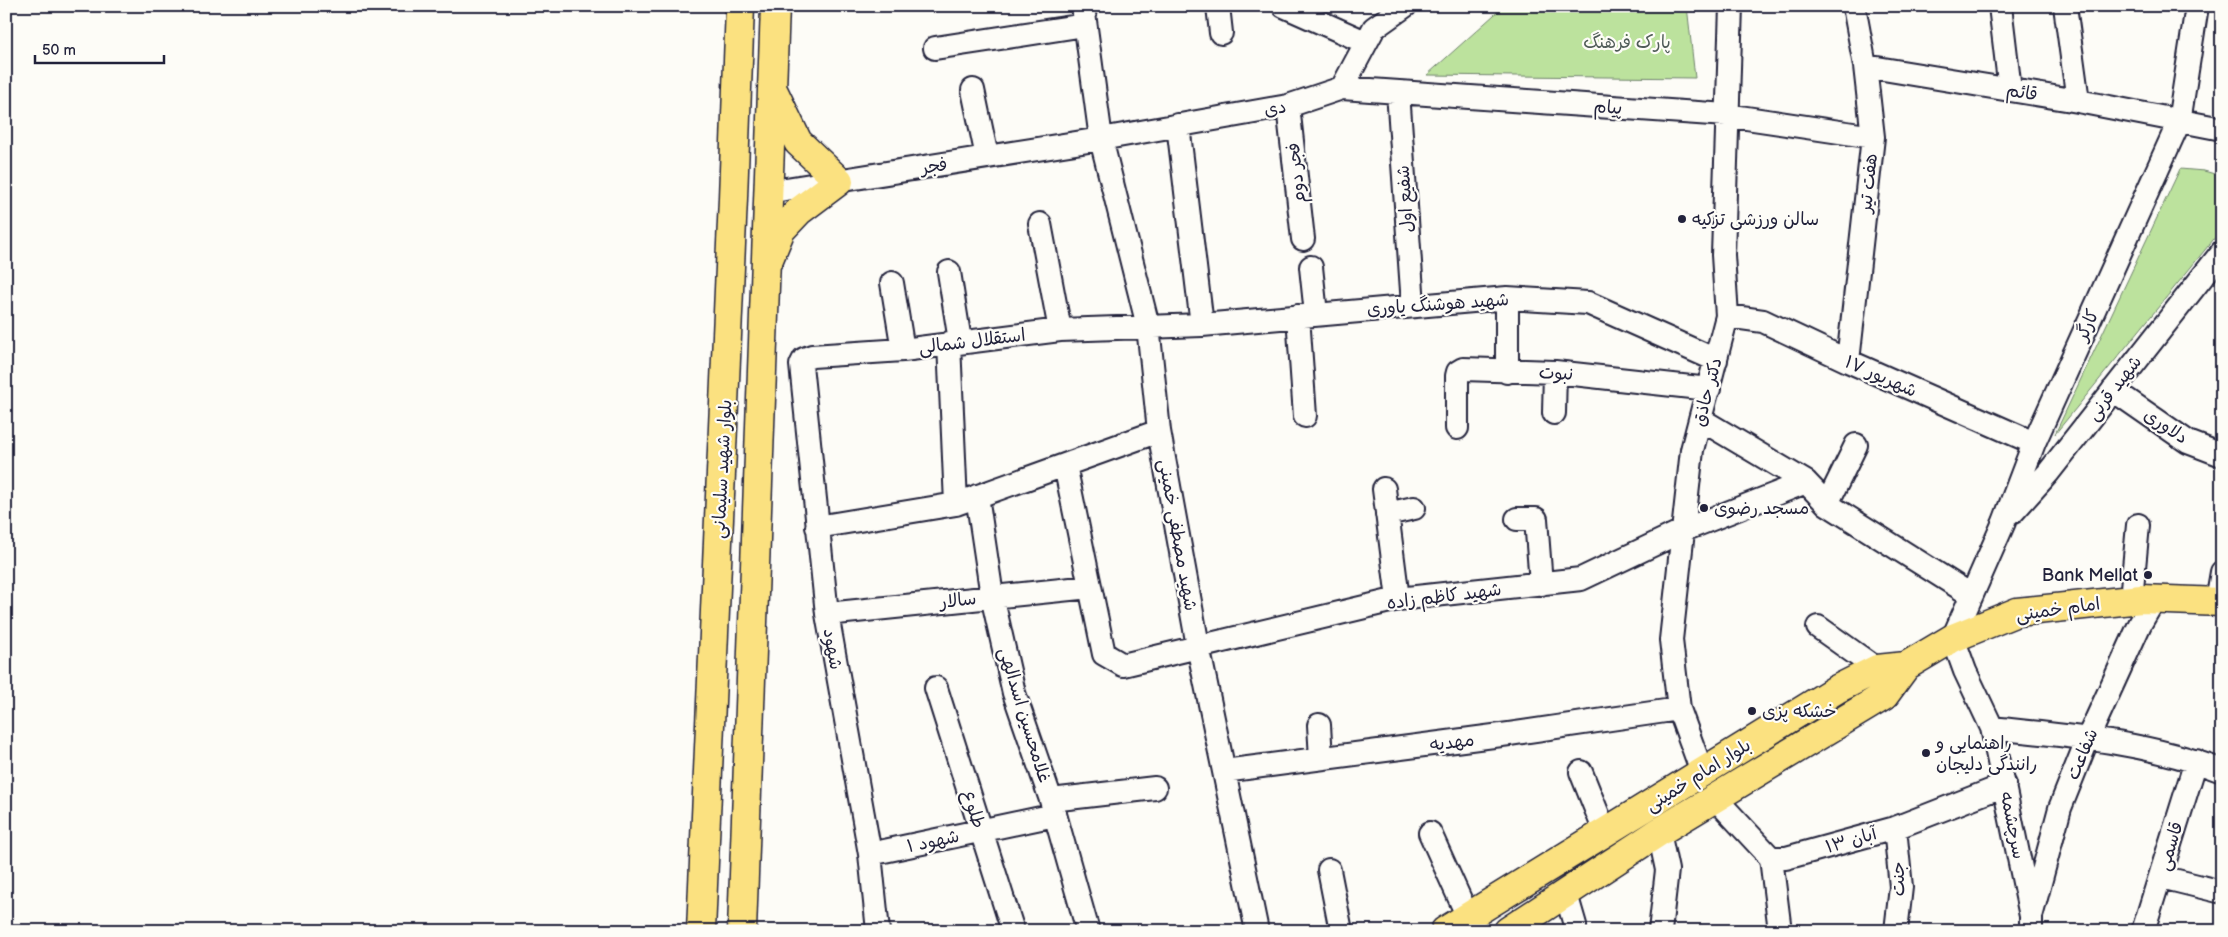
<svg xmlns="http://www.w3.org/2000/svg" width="2228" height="937" font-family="'Balsamiq Sans','Playpen Sans Arabic',sans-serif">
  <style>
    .green { fill: #bce29d; stroke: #6f826c }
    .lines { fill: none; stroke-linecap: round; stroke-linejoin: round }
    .minor-casing { stroke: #22223b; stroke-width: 26 }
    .major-casing { stroke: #22223b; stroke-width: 31 }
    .minor { stroke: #fdfcf7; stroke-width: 22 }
    .major { stroke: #fbe180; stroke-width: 28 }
    .poi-dot { fill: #22223b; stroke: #fdfcf7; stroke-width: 2 }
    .labels { text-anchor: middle; stroke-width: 4.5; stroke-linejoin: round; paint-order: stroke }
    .park-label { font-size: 18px; fill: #505c58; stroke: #fdfcf7 }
    .street-label { font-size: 18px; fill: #22223b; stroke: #fdfcf7 }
    .poi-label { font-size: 18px; fill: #22223b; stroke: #fdfcf7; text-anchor: start }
  </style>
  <rect width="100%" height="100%" fill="#fdfcf7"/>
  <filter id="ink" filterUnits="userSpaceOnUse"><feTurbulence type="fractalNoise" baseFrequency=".02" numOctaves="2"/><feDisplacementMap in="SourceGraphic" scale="10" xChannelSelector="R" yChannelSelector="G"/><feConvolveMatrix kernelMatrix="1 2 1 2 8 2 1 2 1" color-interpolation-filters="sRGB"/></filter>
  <g filter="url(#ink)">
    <path class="green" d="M1504,6H1687L1695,78L1427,75Z
      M2180,169L2204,171L2222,176V229L2055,434Z"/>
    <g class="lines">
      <g class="minor-casing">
        <path id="minor" d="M1083,6L1101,139L1148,326L1159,431L1198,646L1257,931
          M1218,6L1221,33
          M1284,6L1365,42
          M2000,6L2010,90
          M2065,6L2078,101
          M935,48L1085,25
          M1865,66L2078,101L2222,129
          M1342,88L1726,115L1873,137
          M973,90L987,157
          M1398,92L1413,305
          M1288,106L1303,239
          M1178,125L1202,325
          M767,192L1101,139L1288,106L1342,88L1374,28L1405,6
          M1040,224L1060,330
          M1311,267L1316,314
          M949,272L960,341
          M892,283L903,350
          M1298,316L1305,416
          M1727,316L1763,321L1848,361L2034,443
          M949,343L956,504
          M1848,361L1873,137L1865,66L1854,6
          M1507,372V298
          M2113,390L2188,442L2222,455
          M1554,413L1555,372
          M1700,419L1806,482L1827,504L1971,595
          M1457,428V376L1458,372L1463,369L1555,372L1709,389
          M1065,465L1104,654L1123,665L1398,599L1581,579L1684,530L1806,482
          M1384,489L1398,599
          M977,496L992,596L1014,693L1051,800L1088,931
          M1827,504L1856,445
          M2013,512L2048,473L2222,252
          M1387,514L1414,508
          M1517,519H1536L1541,584
          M817,527L956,504L1159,431
          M2131,600L2138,525
          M2217,601L2222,572
          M827,614L1090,587
          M1818,627L1877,669
          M936,688L1013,931
          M1319,725L1321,758
          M1992,728C2069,736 2149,742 2222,771
          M1224,771L1509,734L1679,709
          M1581,772L1605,832
          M1702,772L1679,709L1671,640L1692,450L1727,316L1723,255L1731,6
          M1715,798L1771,858H1786L1895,828L2005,785
          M1051,800L1155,788
          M1895,828L1901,887L1896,931
          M1659,832L1667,870L1660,931
          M1430,833L1468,917
          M870,854L1055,815
          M1771,858L1780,931
          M1329,870L1341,931
          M2161,877L2222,892
          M1566,894L1575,925V931
          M2032,913L2060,808L2088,738L2140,624L2154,600
          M878,931L870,854L827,614L801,365L804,359L812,356L903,350L1060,330L1202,325L1507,298L1588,303L1716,360
          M2031,931V916L1992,728L1965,671L1953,638L2004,522L2034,443L2179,122L2197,6
          M2143,931L2196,761"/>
      </g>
      <g class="major-casing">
        <path id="major" d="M769,259L781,230L799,211L839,181L798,142L774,92
          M701,931L733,198L740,6
          M742,931L775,6
          M1445,931L1837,689L1877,669L1906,666
          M1508,931L1659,832L1884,696L1906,666L1953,638L2017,612L2141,599L2222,602"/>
      </g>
      <use href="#minor" class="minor"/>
      <use href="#major" class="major"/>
    </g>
  </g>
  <g class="poi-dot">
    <circle cx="1682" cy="219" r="5"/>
    <circle cx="1704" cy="508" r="5"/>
    <circle cx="2148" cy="575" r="5"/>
    <circle cx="1752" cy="711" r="5"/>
    <circle cx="1926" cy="753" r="5"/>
  </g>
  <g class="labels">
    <g class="park-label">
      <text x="1627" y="48">پارک فرهنگ</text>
    </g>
    <g class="street-label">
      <text transform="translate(2022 92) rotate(9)" y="6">قائم</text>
      <text transform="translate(1608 107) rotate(4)" y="6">پیام</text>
      <text transform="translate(1275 108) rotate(-11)" y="6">دی</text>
      <text transform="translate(934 166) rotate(-9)" y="6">فجر</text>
      <text transform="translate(1296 173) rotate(-96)" y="6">فجر دوم</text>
      <text transform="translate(1868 183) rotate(-84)" y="6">هفت تیر</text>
      <text transform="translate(1405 199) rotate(-94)" y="6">شفیع اول</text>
      <text transform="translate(1438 304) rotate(-4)" y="6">شهید هوشنگ یاوری</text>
      <text transform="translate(2087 325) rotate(-66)" y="6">کارگر</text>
      <text transform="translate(972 341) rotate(-7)" y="6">استقلال شمالی</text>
      <text transform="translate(1556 373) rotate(3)" y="6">نبوت</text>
      <text transform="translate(1881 376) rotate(24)" y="6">۱۷ شهریور</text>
      <text transform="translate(2114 388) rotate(-52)" y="6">شهید قرنی</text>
      <text transform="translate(1707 392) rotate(-75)" y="6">دکتر حاذق</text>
      <text transform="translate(2166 426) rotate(33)" y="6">دلاوری</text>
      <text transform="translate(722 469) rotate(-87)" y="6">بلوار شهید سلیمانی</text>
      <text transform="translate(1178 535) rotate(80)" y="6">شهید مصطفی خمینی</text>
      <text transform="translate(1444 596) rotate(-7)" y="6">شهید کاظم زاده</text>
      <text transform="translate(958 600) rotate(-6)" y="6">سالار</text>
      <text transform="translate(2058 609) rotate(-8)" y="6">امام خمینی</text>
      <text transform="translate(833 649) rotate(80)" y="6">شهود</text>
      <text transform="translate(1025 715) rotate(73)" y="6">غلامحسین اسدالهی</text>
      <text transform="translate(1452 742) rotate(-7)" y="6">مهدیه</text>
      <text transform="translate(2082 754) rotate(-67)" y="6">شفاعت</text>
      <text transform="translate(1698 775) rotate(-32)" y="6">بلوار امام خمینی</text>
      <text transform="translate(974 809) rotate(73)" y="6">طلوع</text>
      <text transform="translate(2013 825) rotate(79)" y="6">سرچشمه</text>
      <text transform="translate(1851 840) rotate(-16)" y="6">۱۳ آبان</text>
      <text transform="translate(933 841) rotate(-12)" y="6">شهود ۱</text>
      <text transform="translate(2170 846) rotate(-73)" y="6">قاسمی</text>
      <text transform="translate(1898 879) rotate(-91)" y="6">جنت</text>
    </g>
    <g class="poi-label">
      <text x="1692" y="225">سالن ورزشی تزکیه</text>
      <text x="1714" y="514">مسجد رضوی</text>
      <text x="2138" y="581" text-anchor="end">Bank Mellat</text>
      <text x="1762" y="717">خشکه پزی</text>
      <text x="1936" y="749">راهنمایی و<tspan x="1936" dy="21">رانندگی دلیجان</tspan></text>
    </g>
  </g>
  <rect width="2228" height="937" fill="none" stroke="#fdfcf7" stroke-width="25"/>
  <rect x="12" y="12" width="2203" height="912" fill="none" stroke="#22223b" stroke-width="2" filter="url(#ink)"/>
  <path d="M35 55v8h129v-8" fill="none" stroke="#22223b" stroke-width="2.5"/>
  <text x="42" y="55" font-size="15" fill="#22223b" stroke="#fdfcf7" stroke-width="4" paint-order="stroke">50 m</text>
</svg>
